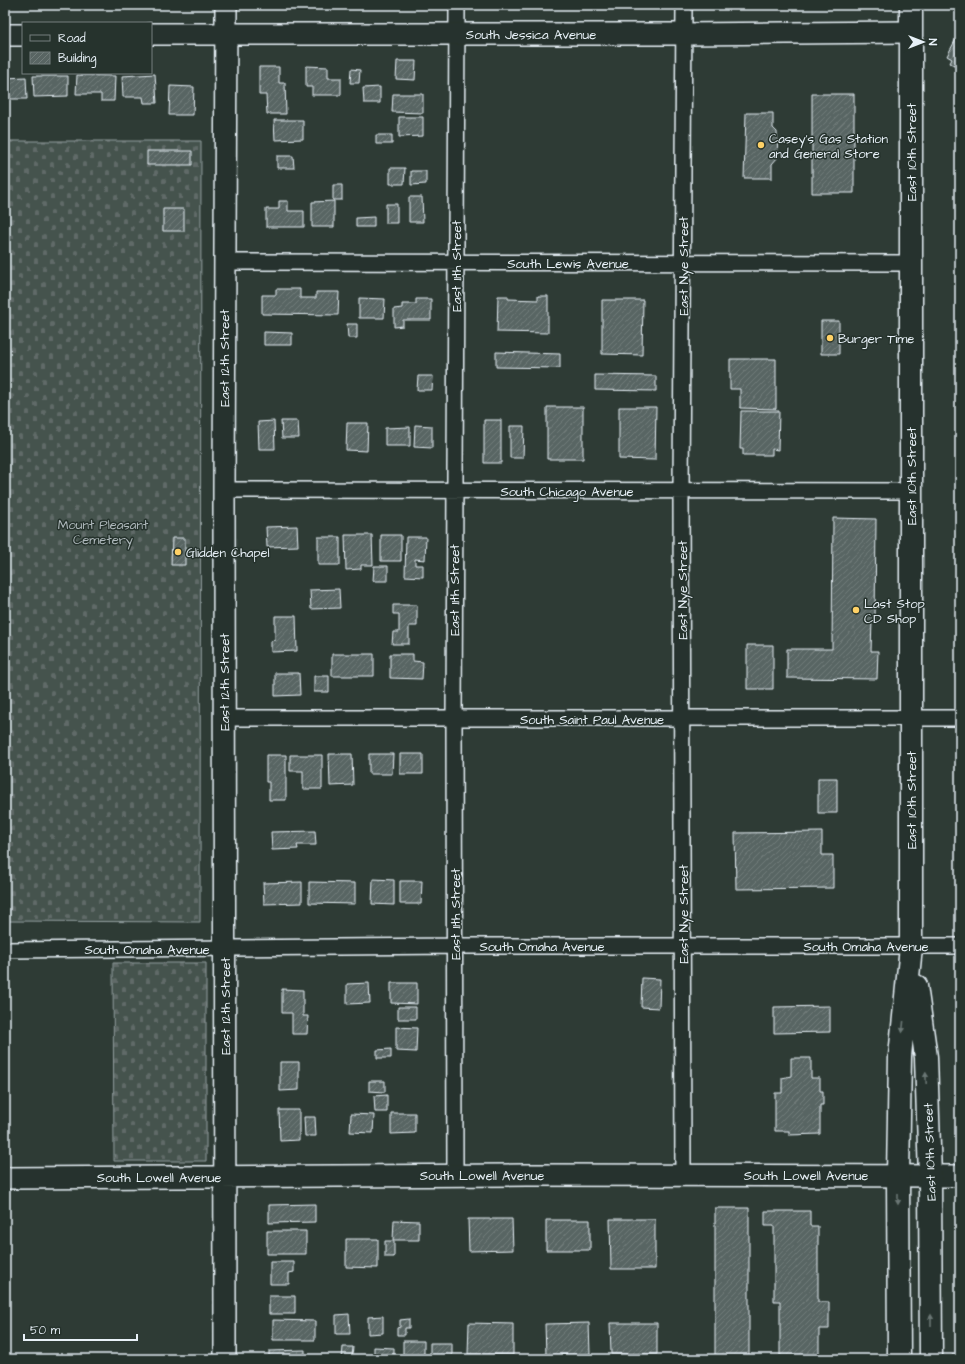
<svg xmlns="http://www.w3.org/2000/svg" width="965" height="1364" font-family="'Architects Daughter',sans-serif">
  <style>
    .cemetery { fill: url(#cemetery-stones); stroke: #96a2a3 }
    .building { fill: url(#building-hatch); stroke: #e8f1f8 }
    .lines { fill: none; stroke-linecap: round; stroke-linejoin: round }
    .street-casing { stroke: #e8f1f8; stroke-width: 18 }
    .secondary-casing { stroke: #e8f1f8; stroke-width: 24 }
    .primary-casing { stroke: #e8f1f8; stroke-width: 25 }
    .street { stroke: #26332d; stroke-width: 15 }
    .secondary { stroke: #26332d; stroke-width: 21 }
    .primary { stroke: #26332d; stroke-width: 22 }
    .oneway { fill: #6a7674 }
    .poi-dot { fill: #ffd166; stroke: #26332d; stroke-width: 1.5 }
    .labels { text-anchor: middle; stroke-width: 3; stroke-linejoin: round; paint-order: stroke }
    .street-label { font-size: 13px; fill: #e8f1f8; stroke: #26332d }
    .poi-label { font-size: 13px; fill: #e8f1f8; stroke: #26332d; text-anchor: start }
    .park-label { font-size: 13px; fill: #afb9bc; stroke: #26332d }
  </style>
  <defs>
    <pattern id="cemetery-stones" width="16" height="16" patternUnits="userSpaceOnUse"><rect width="16" height="16" fill="#45524e"/><path d="M2 7V4a2 2 0 0 1 4 0v3zM10 15v-3a2 2 0 0 1 4 0v3z" fill="#606b68"/></pattern>
    <pattern id="building-hatch" width="6" height="6" patternUnits="userSpaceOnUse"><rect width="6" height="6" fill="#596563"/><path d="M-1 1l2-2M0 6l6-6M5 7l2-2" fill="none" stroke="#717c7a"/></pattern>
  </defs>
  <rect width="100%" height="100%" fill="#2e3b35"/>
  <filter id="ink" filterUnits="userSpaceOnUse"><feTurbulence type="fractalNoise" baseFrequency=".025" numOctaves="2"/><feDisplacementMap in="SourceGraphic" scale="8" xChannelSelector="R" yChannelSelector="G"/><feConvolveMatrix kernelMatrix="1 2 1 2 8 2 1 2 1" color-interpolation-filters="sRGB"/></filter>
  <g filter="url(#ink)">
    <path class="cemetery" d="M5,141H201L200,922L5,921Z
      M113,963H206V1161H114Z"/>
    <path class="building" d="M709,5H744V6H709Z
      M956,39L960,41V68L950,63L952,59L947,56Z
      M397,61H416L415,80L396,79Z
      M306,66L328,67V78H341V95H312V87H306Z
      M259,67H279V83H285L286,114H267L266,95H259Z
      M351,69L360,70L359,83H350Z
      M155,74L157,103H144L143,97H123L122,76Z
      M77,75L115,76L114,101H101V94H76Z
      M33,76H68V96L34,97Z
      M26,77L27,99H5V78Z
      M170,86L194,87L193,115H169Z
      M380,87V103H364L363,88Z
      M393,94H423V113L392,112Z
      M812,94H854V193H812Z
      M746,113H773V128L777,132L778,157L772,164V178H744Z
      M399,117H423V136L399,137Z
      M274,120H303V139L275,140Z
      M376,135H392V144H376Z
      M147,151H192V165H147Z
      M277,156H293L294,168H277Z
      M390,168H405L404,184H390Z
      M411,171H426V184L411,185Z
      M333,185H342V200H333Z
      M409,197H422L423,222H409Z
      M279,201H288V211H304V227H266V209H279Z
      M334,201V227H312V202Z
      M386,204H397V223H386Z
      M163,209H184V231H163Z
      M374,217V227H356V218Z
      M276,289H300V298H316V292H339L338,315L262,314V295H276Z
      M498,296H508V299L538,300V296H548V333L497,332Z
      M359,298L385,299L384,318H359Z
      M416,299H431V320H403V326L394,327V309L402,308V304H416Z
      M602,300H643L642,355L602,354Z
      M821,321H839V354H821Z
      M347,324H357V338H348Z
      M264,332L292,333V345H264Z
      M496,352L560,354V368L496,367Z
      M730,359H776V409L740,408V389H730Z
      M595,375L656,376V391L595,390Z
      M418,376H433L432,390H417Z
      M547,407H583V459H547Z
      M619,407H656L655,460L619,459Z
      M741,411H779L778,450L772,449V455H743V449H740Z
      M484,420H501V463H484Z
      M274,421L275,449H259L258,422Z
      M281,421H298L299,438H282Z
      M347,423H368L367,451L346,450Z
      M415,425L432,426V448L414,447Z
      M510,426H524L523,458H510Z
      M410,427V446H385V428Z
      M833,518L876,519L875,620H872L871,651H878L877,679L787,678V649H832Z
      M297,526L298,546L267,547L266,527Z
      M345,535H372L373,565H361V569L346,570Z
      M381,535H401V561H381Z
      M318,537H340V565H318Z
      M406,537H426L425,560L415,559V565H423V577L405,576Z
      M172,538H185V565H171Z
      M374,566H388V581H373Z
      M339,589L340,608L311,609L310,590Z
      M393,605H417V626H409V644H392L393,632H399V614H393Z
      M275,616H296L297,651L271,652V641L275,640Z
      M747,645H773V689H747Z
      M332,654H374V676H332Z
      M390,654H413V661L423,662L422,679L390,678Z
      M275,673H299L300,695L275,696Z
      M314,676H329V692H314Z
      M329,754H352L353,785L330,786Z
      M369,754H393L392,774H369Z
      M400,754H423V774H400Z
      M266,755H286V800H269V782H266Z
      M290,755H322V789H303V771H290Z
      M818,778H837V813H818Z
      M315,831L316,845H297L298,849L272,850L271,832Z
      M822,832V855H833V888L736,889L735,833Z
      M373,879L394,880V905L372,904Z
      M400,881H422L421,904H400Z
      M302,882V903L264,904L263,883Z
      M309,882L355,883V904L309,903Z
      M642,978L660,979L659,1008L641,1007Z
      M369,983L370,1003L347,1004V984Z
      M391,983H417V1004L391,1003Z
      M282,989L303,990V1016H308L307,1034H292V1013H282Z
      M830,1006V1032L774,1033V1007Z
      M398,1007H416V1019H398Z
      M396,1027L417,1028L416,1052L396,1051Z
      M391,1049V1058H377V1050Z
      M791,1058H811V1078H820V1091H823V1105H820V1134L789,1135V1131H775V1093H782V1078L791,1076Z
      M280,1062H299V1090L280,1091Z
      M369,1081H385V1092L369,1091Z
      M387,1095V1112H375L374,1096Z
      M279,1110H299V1140L280,1141Z
      M391,1113H415V1133L391,1134Z
      M351,1114L374,1115L373,1133L350,1132Z
      M304,1117H315L316,1136H305Z
      M315,1204V1222L269,1223V1205Z
      M715,1208H749V1359H715Z
      M765,1211H810V1226H818V1302H829V1329H819V1356H780V1301H774V1226H765Z
      M957,1213H960V1264H957Z
      M468,1219H512L513,1250L469,1251Z
      M610,1219H655V1269H611Z
      M394,1220L419,1221V1240H393Z
      M546,1220H590V1250H546Z
      M267,1231H306V1254H267Z
      M346,1239H378V1268L346,1267Z
      M385,1241H394V1257H385Z
      M270,1262H294V1272L289,1273V1284H270Z
      M269,1296H295V1314H269Z
      M349,1314L350,1334H336V1315Z
      M383,1316V1333L368,1334V1317Z
      M409,1319V1328H405V1335H397V1328L400,1327V1320Z
      M273,1320L315,1321V1340H273Z
      M469,1323L513,1324V1355L468,1354Z
      M589,1323L590,1354L546,1355L545,1324Z
      M610,1323H657V1354H611Z
      M403,1341H424V1359H403Z
      M430,1343H452V1359H430Z
      M343,1347H353L352,1359H342Z
      M374,1347L394,1348V1359H374Z
      M305,1350V1359H269V1351Z
      M952,1355H960V1359H952Z"/>
    <g class="lines">
      <g class="street-casing">
        <path id="street" d="M224,262L911,263
          M224,490L911,491
          M224,718H960
          M5,950L455,946H960
          M455,1175L454,719L457,5
          M683,1175L681,491L684,5"/>
      </g>
      <g class="secondary-casing">
        <path id="secondary" d="M151,34H684L911,32
          M5,35H23
          M5,1178L527,1175L960,1176
          M225,1359L224,490L226,5"/>
      </g>
      <g class="primary-casing">
        <path id="primary" d="M916,986L926,1057L930,1176L931,1359
          M899,1359L898,1176L900,1056L911,947V5"/>
      </g>
      <use href="#street" class="street"/>
      <use href="#secondary" class="secondary"/>
      <use href="#primary" class="primary"/>
    </g>
    <defs><path id="oneway-solid" d="M-6-.8H1V-3.2L6.5 0L1 3.2V.8H-6Z"/></defs>
    <g class="oneway">
      <use href="#oneway-solid" transform="translate(903 1027) rotate(96)"/>
      <use href="#oneway-solid" transform="translate(926 1078) rotate(-92)"/>
      <use href="#oneway-solid" transform="translate(898 1199) rotate(90)"/>
      <use href="#oneway-solid" transform="translate(931 1320) rotate(-90)"/>
    </g>
  </g>
  <g class="poi-dot">
    <circle cx="761" cy="145" r="4"/>
    <circle cx="830" cy="338" r="4"/>
    <circle cx="178" cy="552" r="4"/>
    <circle cx="856" cy="610" r="4"/>
  </g>
  <g class="labels">
    <g class="street-label">
      <text x="531" y="39">South Jessica Avenue</text>
      <text transform="translate(911 152) rotate(-90)" y="5">East 10th Street</text>
      <text x="568" y="268">South Lewis Avenue</text>
      <text transform="translate(456 266) rotate(-90)" y="5">East 11th Street</text>
      <text transform="translate(683 266) rotate(-90)" y="5">East Nye Street</text>
      <text transform="translate(224 358) rotate(-90)" y="5">East 12th Street</text>
      <text transform="translate(911 476) rotate(-90)" y="5">East 10th Street</text>
      <text x="567" y="496">South Chicago Avenue</text>
      <text transform="translate(454 590) rotate(-90)" y="5">East 11th Street</text>
      <text transform="translate(682 590) rotate(-90)" y="5">East Nye Street</text>
      <text transform="translate(224 682) rotate(-90)" y="5">East 12th Street</text>
      <text x="592" y="724">South Saint Paul Avenue</text>
      <text transform="translate(911 800) rotate(-90)" y="5">East 10th Street</text>
      <text transform="translate(455 914) rotate(-90)" y="5">East 11th Street</text>
      <text transform="translate(683 914) rotate(-90)" y="5">East Nye Street</text>
      <text x="542" y="951">South Omaha Avenue</text>
      <text x="866" y="951">South Omaha Avenue</text>
      <text x="147" y="954">South Omaha Avenue</text>
      <text transform="translate(225 1006) rotate(-90)" y="5">East 12th Street</text>
      <text transform="translate(929 1152) rotate(-92)" y="5">East 10th Street</text>
      <text x="482" y="1180">South Lowell Avenue</text>
      <text x="806" y="1180">South Lowell Avenue</text>
      <text x="159" y="1182">South Lowell Avenue</text>
    </g>
    <g class="poi-label">
      <text x="769" y="143">Casey's Gas Station<tspan x="769" dy="15">and General Store</tspan></text>
      <text x="838" y="343">Burger Time</text>
      <text x="186" y="557">Glidden Chapel</text>
      <text x="864" y="608">Last Stop<tspan x="864" dy="15">CD Shop</tspan></text>
    </g>
    <g class="park-label">
      <text x="103" y="529">Mount Pleasant<tspan x="103" dy="15">Cemetery</tspan></text>
    </g>
  </g>
  <rect width="965" height="1364" fill="none" stroke="#26332d" stroke-width="20"/>
  <rect x="10" y="10" width="945" height="1344" fill="none" stroke="#e8f1f8" stroke-width="1.5" filter="url(#ink)"/>
  <rect x="22" y="22" width="130" height="52" fill="#26332d" stroke="#747f7e"/>
  <rect x="30" y="35" width="20" height="6" fill="#26332d" stroke="#747f7e"/>
  <text x="58" y="42" font-size="12" fill="#e8f1f8">Road</text>
  <rect x="30" y="52" width="20" height="12" fill="url(#building-hatch)" stroke="#747f7e"/>
  <text x="58" y="62" font-size="12" fill="#e8f1f8">Building</text>
  <g transform="translate(923 42) rotate(90)" stroke="#26332d" stroke-width="3" paint-order="stroke">
  <path d="M0-3L7 15L0 10L-7 15Z" fill="#e8f1f8"/>
  <text y="-6" font-size="11" font-weight="bold" text-anchor="middle" fill="#e8f1f8">N</text>
  </g>
  <path d="M24 1334v6h113v-6" fill="none" stroke="#e8f1f8" stroke-width="2"/>
  <text x="30" y="1334" font-size="12" fill="#e8f1f8" stroke="#26332d" stroke-width="3" paint-order="stroke">50 m</text>
</svg>
